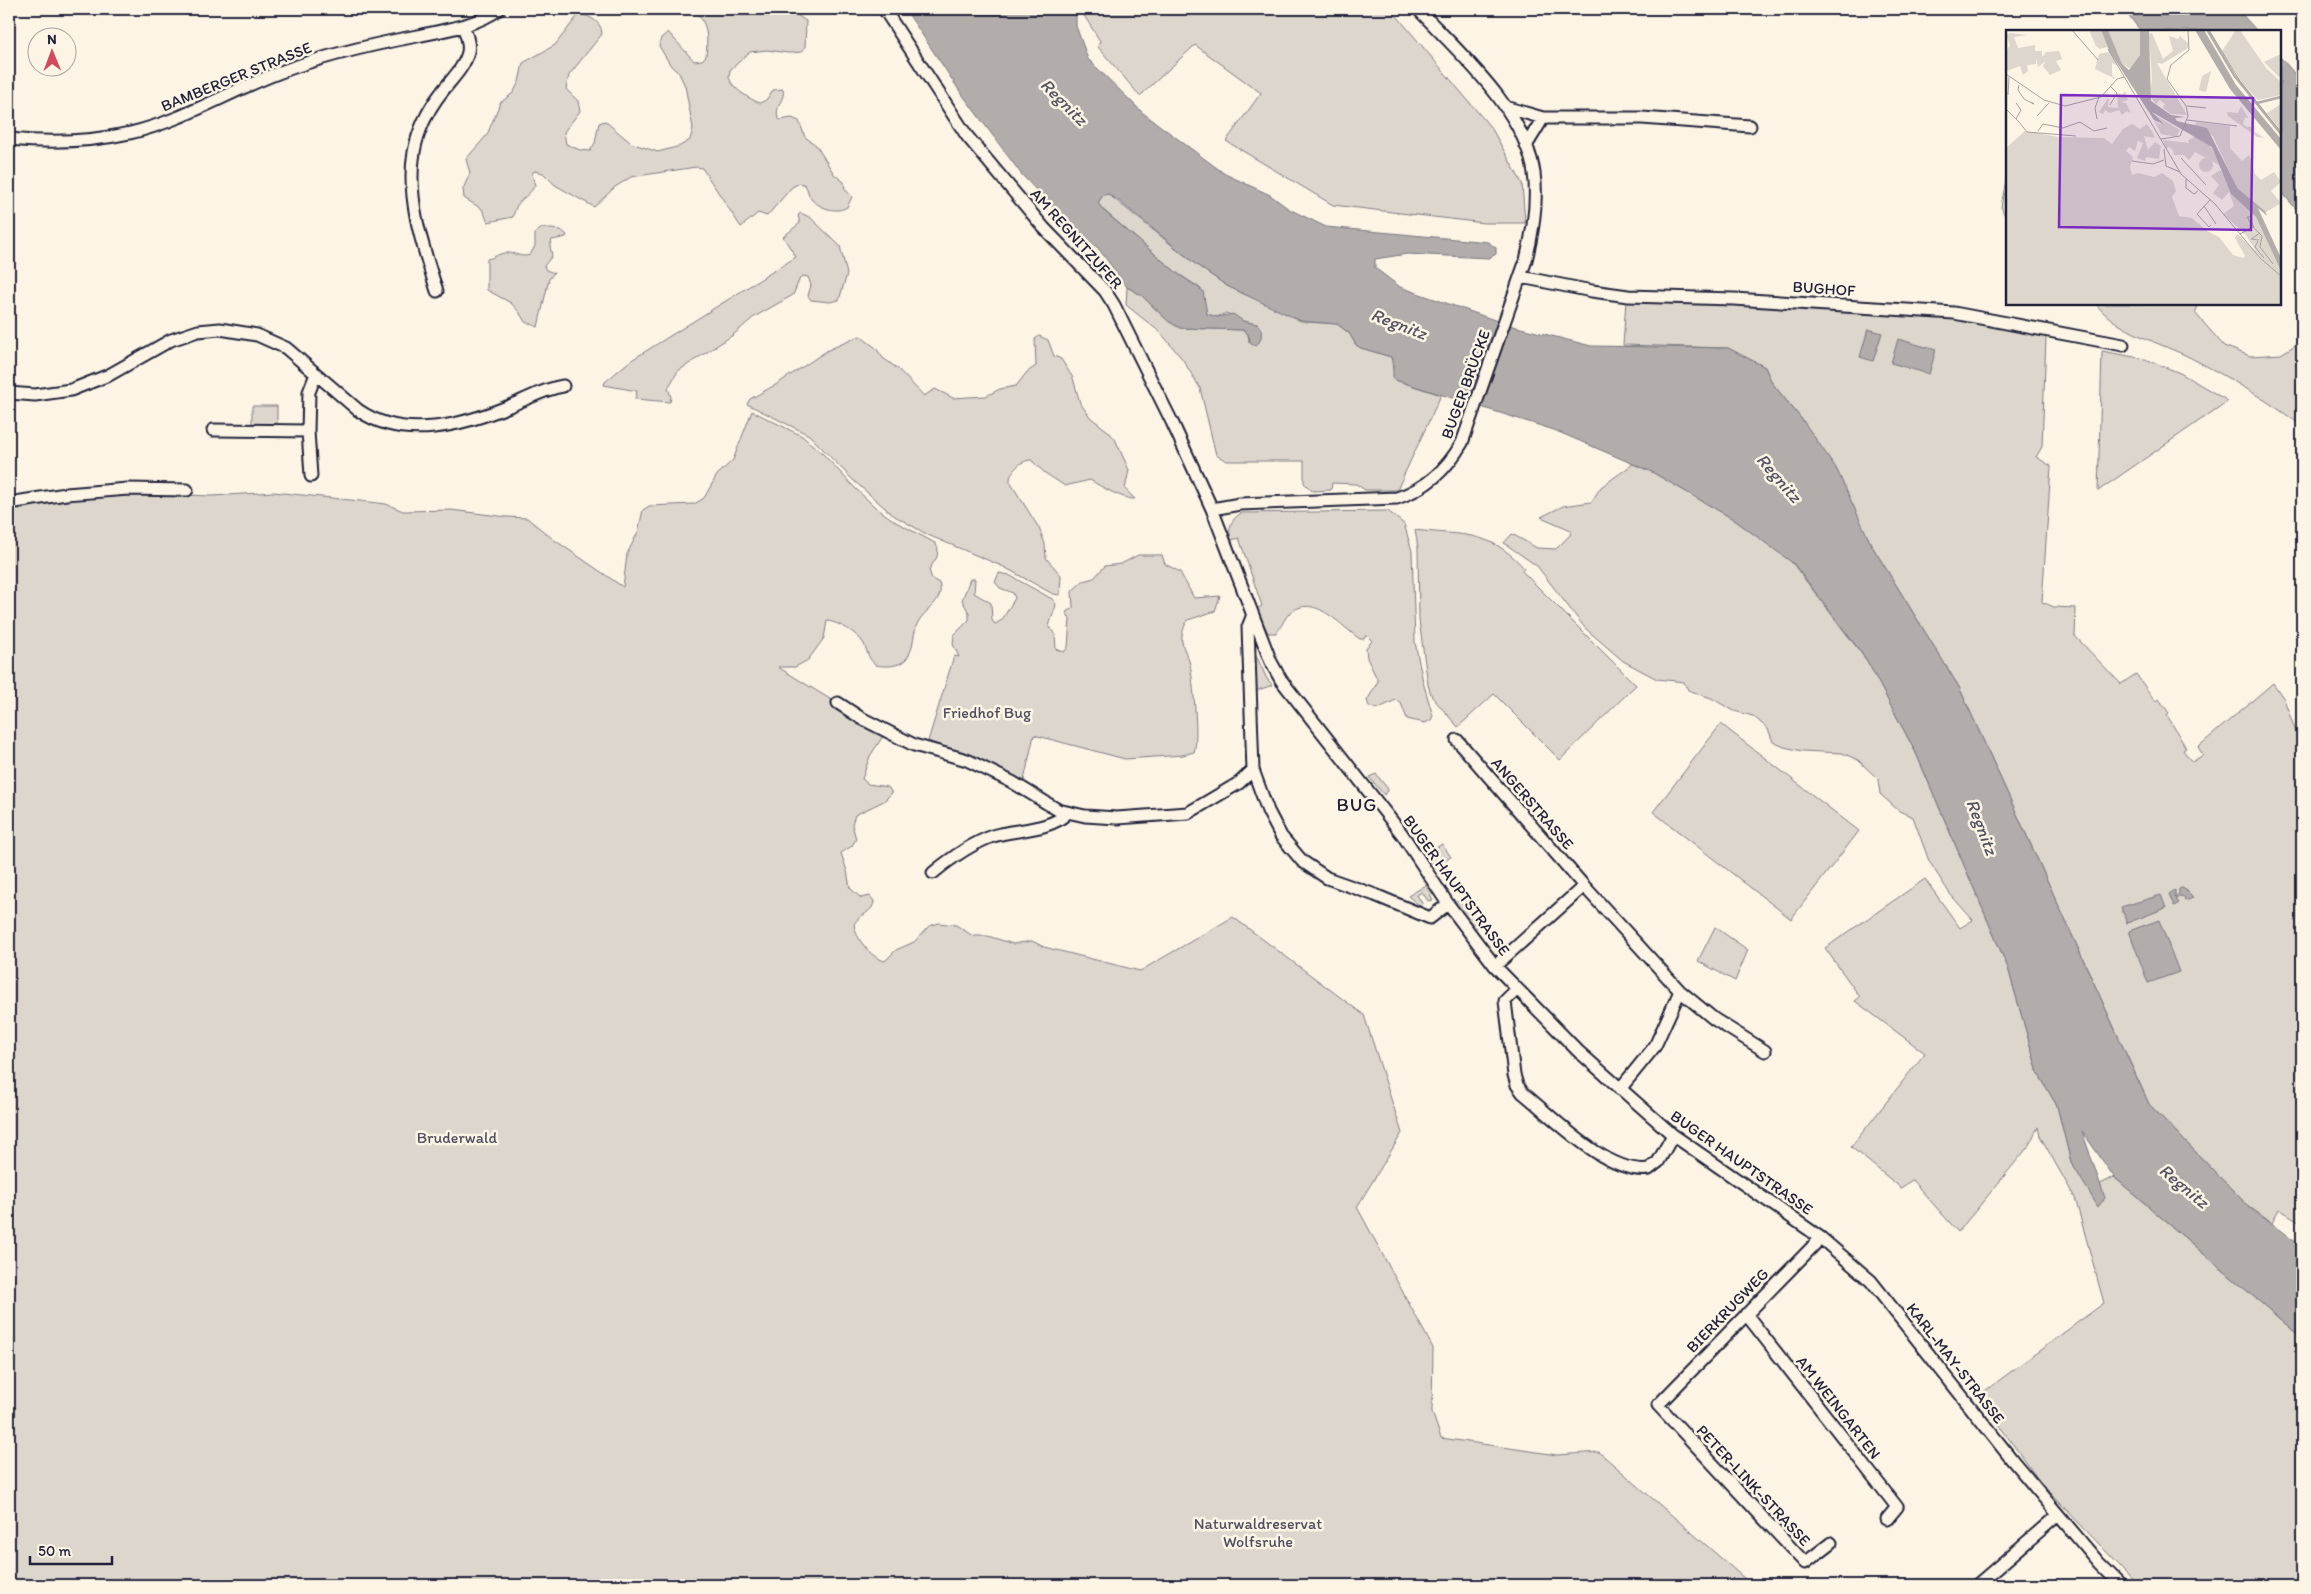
<svg xmlns="http://www.w3.org/2000/svg" width="2311" height="1594" font-family="Itim,sans-serif">
  <style>
    .green { fill: #dcd6cc; stroke: #7f7c84 }
    .water { fill: #b2adab; stroke: #78757e }
    .lines { fill: none; stroke-linecap: round; stroke-linejoin: round }
    .stream { stroke: #78757e; stroke-width: 3 }
    .minor-casing { stroke: #22223b; stroke-width: 15 }
    .minor { stroke: #fcf5e5; stroke-width: 11 }
    .labels { text-anchor: middle; stroke-width: 5; stroke-linejoin: round; paint-order: stroke }
    .street-label { font-size: 16px; fill: #22223b; stroke: #fcf5e5 }
    .park-label { font-size: 16px; fill: #504f5f; stroke: #fcf5e5 }
    .water-label { font-size: 18px; font-style: italic; fill: #545362; stroke: #fcf5e5 }
    .quarter-label { font-size: 19px; letter-spacing: 1px; fill: #22223b; stroke: #fcf5e5 }
    .inset-river { fill: none; stroke: #b2adab; stroke-width: 2.5 }
    .inset-road { fill: none; stroke: #a5a1a1; stroke-width: 1 }
    .view { fill: #7b2cbf; fill-opacity: 0.15; stroke: #7b2cbf; stroke-width: 2.5 }
    .inset-edge { fill: none; stroke: #22223b; stroke-width: 2.5 }
  </style>
  <rect width="100%" height="100%" fill="#fcf5e5"/>
  <filter id="ink" filterUnits="userSpaceOnUse"><feTurbulence type="fractalNoise" baseFrequency=".02" numOctaves="2"/><feDisplacementMap in="SourceGraphic" scale="10" xChannelSelector="R" yChannelSelector="G"/><feConvolveMatrix kernelMatrix="1 2 1 2 8 2 1 2 1" color-interpolation-filters="sRGB"/></filter>
  <g filter="url(#ink)">
    <path class="green" d="M690,9H788L806,21L805,47L802,52L788,53L767,50L750,52L730,70L729,78C733,89 749,99 760,103L766,100L773,90L783,89C786,99 774,106 778,118L780,120L792,118L799,121L805,137L816,145L834,174L844,182L845,189L852,197L847,207C836,214 820,208 811,199C808,195 808,189 805,185L800,183L792,187L767,216L758,213L741,227L702,168L696,167L631,177L615,187L594,207L555,185L543,173L534,171L532,174L535,185C527,200 517,197 513,217L488,222L482,209L464,198L463,189L470,173L466,159L487,135L500,103L513,93L519,82L523,63L555,45L579,14C590,16 602,22 602,34L569,75L566,89L578,101L580,111L564,132L566,144L580,150L590,151L595,143L599,123L605,121L631,143L658,152L680,146L690,140L693,128L685,86L679,73L671,66L659,46L661,38L668,32L694,61L702,60L706,56C708,37 708,18 690,9Z
      M1080,9H1391L1492,129L1522,183L1525,223H1484L1333,205L1226,141L1261,93L1195,45L1140,96L1098,47L1100,41Z
      M2007,174V220L2001,207Z
      M1108,194L1198,266L1227,286L1306,322L1337,324L1349,333L1356,345L1361,348L1391,357L1395,380L1441,395L1397,490H1365L1356,484L1332,483L1331,490L1312,491L1304,483V461H1227L1216,455L1200,388L1183,360L1161,333L1126,305L1127,287L1141,295L1168,321L1180,328L1243,330L1248,334L1249,342L1257,324L1243,321L1226,313L1217,317L1207,314L1200,288L1177,273L1101,208L1098,203L1103,195Z
      M801,213L811,218L840,246L847,274L839,300L830,302L811,300L808,296L811,285L808,277L803,276L800,278L793,295L754,317L733,335L678,371L668,388L671,397L670,402L635,399L637,391L604,385L605,382L630,361L796,257L783,237L800,223L798,215Z
      M542,228L561,230L567,235L566,237L552,240L550,246L552,256L544,266L546,270L554,273L549,279L538,327L525,322L519,312L511,303L487,290V259C495,258 500,252 508,253C517,253 521,258 530,255L535,246V233Z
      M1626,299L1689,300L1953,318L2046,337L2042,447L2036,457L2051,466L2042,602L2054,607L2076,608L2075,636L2121,684L2136,674L2155,701L2159,699L2169,713L2167,715L2186,748L2183,750L2192,762L2203,755L2198,747L2273,683L2284,699L2302,749V1223L2279,1209L2272,1223L2248,1206L2149,1104L1959,687L1872,546L1804,422L1772,383L1765,367L1728,348L1623,345Z
      M2096,304H2199L2195,313L2224,346L2250,356L2281,354L2302,341V426C2267,400 2230,378 2191,358C2161,343 2117,332 2096,304Z
      M860,336L876,348L883,358L898,369L924,396L935,389L953,398L986,396L1000,389L1016,386L1027,372L1036,366L1035,339L1039,336L1048,340L1054,356L1061,359L1073,378L1080,403L1091,418L1108,431L1115,439L1129,470L1125,489L1135,499C1124,500 1100,486 1090,480L1065,486L1045,473L1031,460C1021,460 1009,472 1010,482L1039,528L1045,544L1046,558L1061,575L1060,595L1053,594L1004,567L928,535L893,515L853,480L809,435L747,404L750,399L777,384L828,350Z
      M2102,351L2145,359L2180,373L2228,401L2098,491Z
      M252,406H277V425H252Z
      M752,411L802,436L822,453L855,488L875,507L896,522L935,543L938,548L937,557L929,570L932,579L939,583C945,599 928,608 920,619C912,629 915,650 906,659C899,667 885,667 876,665C868,659 868,653 864,644C858,633 838,622 827,621L824,638L808,660L795,667H778L885,733L870,756L862,779L868,784L888,787L892,793L884,801L855,815L852,824L856,839L852,846L841,853L847,871L850,888L861,898L870,896L874,901C874,912 859,915 854,924C856,939 870,957 885,961L896,950L914,942L929,926L939,923L956,925L973,936H988L1013,944L1032,941L1044,947L1140,971L1233,917L1364,1015L1402,1133L1357,1207L1433,1348L1432,1412L1441,1438L1557,1455L1599,1452L1752,1585H9V508L128,493L213,496L273,492L370,502L386,504L403,511L451,510L507,517L527,518L553,539L623,587L627,554L638,532L643,510L649,506L694,504L704,498L717,475L733,460Z
      M1633,464L1652,472L1733,519L1790,560L1867,661L1916,753L2008,968L2038,1073L2057,1106L2071,1162L2089,1190L2114,1177L2302,1338V1585H2138L2040,1482L1978,1396L2104,1303L2075,1198L2040,1136L2038,1127L2028,1147L1958,1232L1912,1180L1901,1188L1851,1147L1925,1053L1855,1001L1860,997L1825,948L1925,879L1960,928L1973,920L1950,894L1929,861L1913,817L1899,811L1880,794L1878,779L1858,760L1842,753L1802,751L1784,747L1773,742L1768,729L1753,716L1734,711L1711,698L1688,690L1684,682L1657,679L1623,661L1585,628L1537,566L1504,543L1512,534L1537,548L1556,549L1570,535L1571,530L1541,517L1563,506L1591,502L1601,487Z
      M1388,511L1404,524L1412,551L1415,642L1423,682L1433,716L1431,720L1425,723L1407,719L1401,703L1396,700L1377,709L1369,706L1367,701L1378,681L1367,658L1366,648L1372,641L1366,635L1364,639H1360C1340,626 1312,589 1287,616C1283,621 1281,628 1276,633H1268C1265,625 1259,617 1256,609L1262,606L1239,538L1231,540C1228,527 1230,521 1241,513Z
      M1415,530C1463,536 1489,529 1524,568L1522,571L1636,685L1560,760L1494,694L1458,727L1432,697L1428,685L1419,620L1418,548Z
      M1138,555H1162L1165,564L1180,572L1194,598L1220,596L1215,611L1188,620C1184,626 1181,634 1182,642C1183,649 1188,656 1190,664C1193,680 1199,738 1194,752L1183,755L1125,759L1034,735L1023,785L987,763L928,741L954,656L959,657L953,644L954,635L969,620V613L962,600L970,579H975L974,593L991,603L992,620L995,624L1002,620L1015,598L1013,593L1000,588L995,582L999,573L1009,575L1054,600L1056,605L1049,626L1055,635L1056,649L1064,652L1068,647L1070,619L1066,612L1073,608L1072,591L1083,581L1094,578L1105,566L1121,564Z
      M1250,642L1267,679L1273,685L1252,692Z
      M1721,724L1859,831L1791,919L1653,812Z
      M1376,774L1388,789L1384,795L1369,777Z
      M1442,844L1451,857L1433,869L1425,855Z
      M1426,885L1433,900L1428,901L1422,892L1417,895L1423,905L1421,907L1408,896Z
      M1466,896L1485,921L1475,929L1455,903Z
      M1715,927L1748,950L1735,981L1698,961Z"/>
    <path class="water" d="M905,9H1076V26L1088,59L1143,113L1225,174L1270,195L1289,209L1326,227L1488,242L1496,248V254L1489,258L1407,254L1375,259V268L1400,287L1509,325L1591,346L1728,348L1765,367L1772,383L1804,422L1836,468L1872,546L1959,687L2149,1104L2248,1206L2302,1247V1338L2114,1177L2082,1131L2105,1198L2098,1207L2071,1162L2057,1106L2038,1073L2008,968L1916,753L1866,659L1794,564L1733,519L1652,472L1554,430L1395,380L1393,377V362L1391,357L1361,348L1356,345L1349,333L1337,324L1301,321L1227,286L1198,266L1119,201L1108,194L1103,195L1098,203L1104,211L1177,273L1203,291L1207,314L1217,317L1233,314L1243,321L1257,324C1264,330 1262,340 1256,346L1251,344L1248,334L1243,330L1180,328L1168,321L1141,295L1127,287L1098,248L1077,233L1022,175L959,90Z
      M2123,9H2237L2257,31H2141Z
      M2280,57L2302,82V216L2280,190Z
      M1868,329L1882,333L1873,361L1860,357Z
      M1898,339L1936,350L1929,374L1891,363Z
      M2183,888L2193,898L2185,901L2184,897L2181,896L2176,899L2179,903L2174,906L2169,894L2175,890V897L2179,894V889Z
      M2161,895L2166,908L2127,923L2121,907Z
      M2159,920L2179,972L2148,983L2129,931Z"/>
    <g class="lines">
      <path class="stream" d="M2298,9L2302,14"/>
      <g class="minor-casing">
        <path id="minor" d="M884,9L967,136L1044,228L1105,291L1114,305L1172,422L1212,509L1271,662L1281,680L1402,834L1448,904L1495,966L1578,1051L1673,1135L1821,1238L1871,1281L2013,1461L2099,1563L2121,1585
          M1505,107L1543,118H1642L1750,126
          M9,139C49,143 90,142 130,133C182,121 228,92 278,73C322,56 370,45 417,36C445,30 476,26 499,9
          M1526,146L1543,118
          M1521,277L1592,291L1628,296L1734,299L1954,313L2123,345
          M437,291C423,247 406,199 414,152C418,130 428,110 441,93C450,81 465,67 468,52C470,43 466,34 463,26
          M9,393L35,395L71,390L109,375L171,340L198,331L220,329L257,335L286,348L358,410C404,442 464,425 512,405C529,398 544,389 563,386
          M213,430L308,431L311,476
          M308,431L309,392L316,374
          M9,503L66,494L128,489L187,490
          M1212,509L1240,504L1397,498C1427,488 1446,470 1462,443L1526,260C1533,232 1538,201 1534,173C1525,110 1459,53 1418,9
          M1252,617L1248,627L1253,770L1268,811L1281,836L1302,861L1327,878L1375,895L1430,918L1448,904
          M838,703L861,718L914,745L967,760L1012,782L1058,810L1085,816L1117,818L1188,813L1239,783L1253,770
          M1457,740L1584,886L1680,991L1714,1019L1765,1051
          M933,873C951,858 971,844 993,836C1015,829 1050,831 1067,813
          M1495,966L1584,886
          M1517,989L1505,1001L1514,1075L1517,1085L1523,1093C1554,1118 1608,1175 1649,1169L1658,1162L1673,1135
          M1620,1089L1655,1046L1680,991
          M1821,1238L1658,1405L1805,1563L1831,1543
          M1746,1314L1897,1507L1887,1519
          M1977,1585L2058,1515"/>
      </g>
      <use href="#minor" class="minor"/>
    </g>
  </g>
  <g class="labels">
    <g class="street-label">
      <text transform="translate(236 76) rotate(-22)" y="6">BAMBERGER STRASSE</text>
      <text transform="translate(1077 238) rotate(48)" y="6">AM REGNITZUFER</text>
      <text transform="translate(1824 288) rotate(4)" y="6">BUGHOF</text>
      <text transform="translate(1465 384) rotate(-70)" y="6">BUGER BRÜCKE</text>
      <text transform="translate(1533 803) rotate(49)" y="6">ANGERSTRASSE</text>
      <text transform="translate(1457 885) rotate(54)" y="6">BUGER HAUPTSTRASSE</text>
      <text transform="translate(1742 1162) rotate(35)" y="6">BUGER HAUPTSTRASSE</text>
      <text transform="translate(1727 1310) rotate(-46)" y="6">BIERKRUGWEG</text>
      <text transform="translate(1956 1363) rotate(52)" y="6">KARL-MAY-STRASSE</text>
      <text transform="translate(1839 1407) rotate(52)" y="6">AM WEINGARTEN</text>
      <text transform="translate(1754 1485) rotate(47)" y="6">PETER-LINK-STRASSE</text>
    </g>
    <g class="park-label">
      <text x="987" y="718">Friedhof Bug</text>
      <text x="457" y="1143">Bruderwald</text>
      <text x="1258" y="1529">Naturwaldreservat<tspan x="1258" dy="18">Wolfsruhe</tspan></text>
    </g>
    <g class="water-label">
      <text transform="translate(1064 102) rotate(45)" y="6">Regnitz</text>
      <text transform="translate(1399 324) rotate(21)" y="6">Regnitz</text>
      <text transform="translate(1779 478) rotate(49)" y="6">Regnitz</text>
      <text transform="translate(1982 827) rotate(69)" y="6">Regnitz</text>
      <text transform="translate(2184 1186) rotate(40)" y="6">Regnitz</text>
    </g>
    <g class="quarter-label">
      <text x="1357" y="811">BUG</text>
    </g>
  </g>
  <g transform="translate(2006 30)">
    <rect width="275" height="275" fill="#fcf5e5"/>
    <path d="M83,0H95L112,36L106,33V46L110,49L89,39L93,24L103,22L101,17L94,19L90,16ZM102,0H134V25L125,39L115,34ZM230,0H234L260,38L275,52V65L252,70L237,54L216,21ZM5,3L21,5L8,7L12,18L29,15V21H36V27L40,22L53,21L56,29L50,31L55,40L44,45L37,36L40,31L32,37L30,28V34L21,35L22,41L17,45L14,36L1,41L0,21L4,15L0,5ZM146,3L157,29L167,21L163,6L172,9L174,6L183,14L182,18L156,34L151,33L181,85L165,84L157,78L159,74L154,70L150,74L144,66L146,48L143,4ZM275,24V46L273,47L258,32ZM205,41L200,62L193,60L196,46ZM119,61L122,70L115,72L120,73L125,83L121,81L116,85L113,80L104,83L99,80L97,84L93,82L103,67L102,77L112,78L111,63L116,65ZM275,74V101L261,83ZM235,76L243,89L239,87L237,94L241,97L249,96L248,101L258,108L251,107L222,86L221,82L232,83ZM146,83L174,100L170,107L155,104L148,90L153,94H159ZM190,92L224,96V118L236,131L243,125L249,144L255,150L268,142L275,152L265,161L275,173L260,182L240,168L232,160L207,106L189,96ZM126,94L134,99L141,94L147,103L149,108L138,106L142,120L149,112L155,116L153,129L140,127L139,131L131,128L137,113L132,111L129,121L123,117L120,121L127,127L124,137L126,145L132,143L148,147L156,143L167,151L170,161L166,167L173,186L186,188L201,201L213,207L227,225L237,228L239,226L229,208L231,204L250,221L240,205L217,184L228,176L223,162L216,170L207,163L213,155L205,146L214,140L217,144L213,135L189,122L183,130L178,125H168L167,120L163,117L160,119L157,110L183,113L182,110L190,106L203,114L213,130L225,164L250,187L275,241V275H0V118L19,101L53,107L98,108L106,114L117,99ZM193 135a7 7 0 1 1 14 0a7 7 0 1 1-14 0Z" fill="#dcd6cc"/>
    <path d="M95,0H102L116,34L123,40L134,25V0H143L145,71L165,85L179,87L169,88L171,91L201,98L232,159L259,181L261,186L252,178L275,228V241L250,187L225,164L206,117L146,82L159,95L148,90L104,22ZM189,0H198L230,55L275,109V120L224,59Z" fill="#b2adab"/>
    <path class="inset-river" d="M202,1L228,45L275,104M251,73L275,67"/>
    <path class="inset-road" d="M66,0L92,30M203,0L234,51L275,102M102,19L175,144L209,174L254,228L275,246M0,44L38,70L59,76L95,67L111,49L118,47M13,55L12,60L18,69L28,74L25,72M2,65L3,47M104,75L111,63L105,57M181,76L200,78M0,79L13,92M31,86L43,73M10,89L15,80L10,73M91,89L89,78L93,67M181,90L231,96M13,92L21,102L70,106M32,101L37,94L57,98L74,92L88,101L101,98M155,109L174,106L182,86L180,76L161,49L165,35L183,20L182,0M158,119L160,136L174,142M175,128L200,155M126,131L147,134L158,130M180,149V158L188,164L192,161M204,170L191,184L203,197L205,195M198,176L210,194M241,187H244L248,198L256,206L254,217L267,234M234,204L247,197L241,187M253,210L245,209L254,203M252,211L249,217L258,228"/>
    <path class="view" d="M55,65L247,68L245,200L53,197Z"/>
    <rect width="275" height="275" class="inset-edge"/>
  </g>
  <rect width="2311" height="1594" fill="none" stroke="#fcf5e5" stroke-width="30"/>
  <rect x="15" y="15" width="2281" height="1564" fill="none" stroke="#22223b" stroke-width="2" filter="url(#ink)"/>
  <g transform="translate(52 52) rotate(359)"><circle r="24" fill="#fcf5e5" stroke="#a5a1a1"/>
  <path d="M0-4L9 19L0 12L-9 19Z" fill="#d1495b"/>
  <text y="-8" font-size="14" font-weight="bold" text-anchor="middle" fill="#22223b">N</text>
  </g>
  <path d="M30 1556v8h82v-8" fill="none" stroke="#22223b" stroke-width="2.5"/>
  <text x="38" y="1556" font-size="15" fill="#22223b" stroke="#fcf5e5" stroke-width="4" paint-order="stroke">50 m</text>
</svg>
